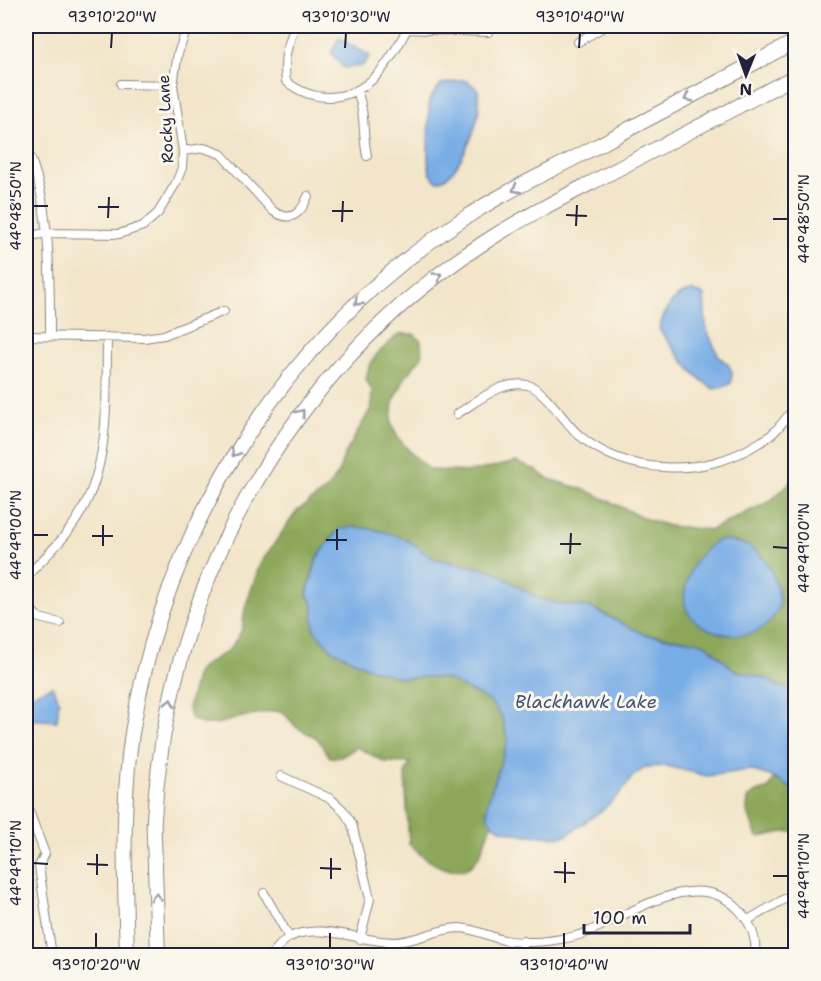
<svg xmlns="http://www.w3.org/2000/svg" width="821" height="981" font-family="'Shantell Sans',sans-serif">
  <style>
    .forest { fill: #8ca75a; stroke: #57644a; stroke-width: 1.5 }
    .water { fill: #79ade6; stroke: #4e6890; stroke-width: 1.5 }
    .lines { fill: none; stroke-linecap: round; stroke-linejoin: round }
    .street-casing { stroke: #8a8482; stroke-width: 10 }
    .highway-casing { stroke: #8a8482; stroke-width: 16 }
    .street { stroke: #fff; stroke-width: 8 }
    .highway { stroke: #fff; stroke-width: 14 }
    .oneway { stroke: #9c9ca7 }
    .ticks { fill: none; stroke: #22223b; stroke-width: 2 }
    .labels { text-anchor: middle; stroke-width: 6; stroke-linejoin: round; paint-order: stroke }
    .street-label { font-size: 16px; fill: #22223b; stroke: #fbf7ec }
    .water-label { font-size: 18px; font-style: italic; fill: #405377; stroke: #fbf7ec }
    .neatline { fill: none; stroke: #22223b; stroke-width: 2 }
    .ticks-label { font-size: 15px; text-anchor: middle; fill: #22223b }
  </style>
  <rect width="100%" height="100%" fill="#fbf7ec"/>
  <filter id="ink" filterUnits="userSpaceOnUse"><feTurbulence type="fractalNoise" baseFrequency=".0167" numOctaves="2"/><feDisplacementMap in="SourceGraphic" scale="12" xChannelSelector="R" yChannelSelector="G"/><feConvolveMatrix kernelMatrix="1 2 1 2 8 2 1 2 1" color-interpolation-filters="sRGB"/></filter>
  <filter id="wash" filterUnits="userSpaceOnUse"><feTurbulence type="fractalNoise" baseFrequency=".008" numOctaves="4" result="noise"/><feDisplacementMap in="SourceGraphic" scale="24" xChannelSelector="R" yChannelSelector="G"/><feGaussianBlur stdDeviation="1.35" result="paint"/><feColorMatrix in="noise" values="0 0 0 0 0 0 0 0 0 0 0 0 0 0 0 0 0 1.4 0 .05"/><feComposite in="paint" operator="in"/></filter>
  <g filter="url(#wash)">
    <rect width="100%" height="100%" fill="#f2e5c9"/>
    <path class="forest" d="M399,334H414L421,341L422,356L405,378L393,403L391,423L398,438L413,455L430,470L470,472L516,462L536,470L546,478L588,491L646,519L669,526L711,530L770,501L795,478V690L778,686L767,679L734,670L707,645L657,635H646L637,632L599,611L579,606L559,604L535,597L494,571L436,559L427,556L415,545L375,529L336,532L317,558L307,591V595L313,603L314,630L332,650L369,668L402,678L428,677L447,679L484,696L497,708L502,717L508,741L487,804V814L492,823C487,833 485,844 480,854C463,887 428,863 409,844L405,774L410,763L385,762L357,747L341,757H330L317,738L296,727L283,712L274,711L246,716L216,724H202L190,718L188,708L197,673L206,664L228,651L234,643L242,630L245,608L260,564L297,511L326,490L338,474L344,456L371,408L372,391L366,379L369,366L377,354Z
      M774,778L795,790V832C783,829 770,837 757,837L747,811L748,798L756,792L769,788Z"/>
    <path class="water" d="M339,38L370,56L362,66L344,68L331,53Z
      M463,80L469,82L478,90C478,98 480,107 478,115C475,132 456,181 436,181L430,173L428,161L429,100L441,84Z
      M692,291L702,294L704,296L706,328L719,357L728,364L732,372L731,383L724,387L714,389C691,376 674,349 659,329C664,312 673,293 692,291Z
      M353,527C372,528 402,534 416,546C423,552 428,556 436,559L494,571L535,597L559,604L589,607L646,635L696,641L707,645L734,670L767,679L778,686L795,690V790L770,776L750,770L707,776L667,766L646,767L632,777L624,789L604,809L567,835C555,839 510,834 499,828C495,826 491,822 488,818L487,804L508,741L502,717L490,701L447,679L429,677L402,678L369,668L332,650L314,630L313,603L307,595L317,558L339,529Z
      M720,540C751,541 769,556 776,585C779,594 782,602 777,611C762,641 726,640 701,625C693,620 686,614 685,604C683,591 687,580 692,568C697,557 709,543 720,540Z
      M52,686L59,700L57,721L26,719V697Z"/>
  </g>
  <g filter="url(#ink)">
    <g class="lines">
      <g class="street-casing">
        <path id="street" d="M295,26C287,47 283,58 286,81C299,92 312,97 329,97C370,96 390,62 407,29L404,26
          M407,29L488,32
          M578,42L605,26
          M121,84L173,85
          M357,91C366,115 362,132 367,156
          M26,148C51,199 50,279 50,336
          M183,151L204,148L221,154L273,211C291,223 301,214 308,196
          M26,237L46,233L119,234L143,226L158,213L176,183L182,168L183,151L173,85L178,53L188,26
          M26,336L144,338L164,335L224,311
          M457,414C478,401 501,380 528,385C545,389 566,425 580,436C628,476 705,477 757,444C762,441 768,438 772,434C781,426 788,415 796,406
          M26,577C45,557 66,538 80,514C111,462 106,395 107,337
          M26,605L39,618L60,623
          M27,755V806L45,854L39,866L52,956
          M281,776L331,799L343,810L352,824L370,899L360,939
          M264,893L289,937
          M748,920L786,898
          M270,956C276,950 283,940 290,937C318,922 363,942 393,942C416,942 437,928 460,928C476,929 489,937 504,940C512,942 523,942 531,942C544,942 573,938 585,933C629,916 697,864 739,910C751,923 757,938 755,956
          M523,956V941"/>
      </g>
      <g class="highway-casing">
        <path id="highway" d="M127,956C125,882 121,807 132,733C166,519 293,323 479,209C512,188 548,172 582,154C653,116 724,79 796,41
          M158,956C157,926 156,896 155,867C155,851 153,835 154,819C167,588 287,371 482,244C523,217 568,195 612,172C673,140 734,108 796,76"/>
      </g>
      <use href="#street" class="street"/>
      <use href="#highway" class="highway"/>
    </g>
    <defs><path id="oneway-chevron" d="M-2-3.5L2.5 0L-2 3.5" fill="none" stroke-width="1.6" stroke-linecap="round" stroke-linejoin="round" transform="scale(1.5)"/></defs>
    <g class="oneway">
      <use href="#oneway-chevron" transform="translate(688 98) rotate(152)"/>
      <use href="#oneway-chevron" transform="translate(516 189) rotate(152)"/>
      <use href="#oneway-chevron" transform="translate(438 276) rotate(-36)"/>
      <use href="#oneway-chevron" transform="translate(358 302) rotate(137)"/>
      <use href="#oneway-chevron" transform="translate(301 413) rotate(-52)"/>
      <use href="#oneway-chevron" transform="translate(235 453) rotate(122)"/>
      <use href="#oneway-chevron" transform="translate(170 703) rotate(-79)"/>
      <use href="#oneway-chevron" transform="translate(156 897) rotate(-92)"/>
    </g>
  </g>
  <path class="ticks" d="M111,48L112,33M345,48L346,33M579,48L580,33M33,206H48M98,207H119M332,211H353M566,215L587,216M108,218L109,197M773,219H788M342,222L343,201M576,226L577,205M33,535H48M92,536H113M326,540H347M560,544H581M103,546V525M773,547L788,548M337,550V529M570,554L571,533M33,863L48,864M87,864L108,865M320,868L341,869M554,872L575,873M97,875V854M773,876H788M331,879V858M565,883V862M96,948V933M330,948V933M564,948V933"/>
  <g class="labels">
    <g class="street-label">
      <text transform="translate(165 119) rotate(-93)" y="6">Rocky Lane</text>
    </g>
    <g class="water-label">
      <text x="586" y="708">Blackhawk Lake</text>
    </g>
  </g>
  <rect width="821" height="981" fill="none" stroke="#fbf7ec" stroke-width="66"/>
  <g transform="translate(746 75) rotate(181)" stroke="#fbf7ec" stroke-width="4.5" paint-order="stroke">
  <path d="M0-4.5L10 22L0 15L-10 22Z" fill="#22223b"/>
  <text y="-9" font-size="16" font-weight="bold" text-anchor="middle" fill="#22223b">N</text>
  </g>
  <path d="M584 924v9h106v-9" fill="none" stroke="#22223b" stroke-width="3"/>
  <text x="593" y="924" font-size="18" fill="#22223b" stroke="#fbf7ec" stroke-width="4.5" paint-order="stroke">100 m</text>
  <rect x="33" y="33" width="755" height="915" class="neatline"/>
  <g class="ticks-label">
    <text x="112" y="22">93°10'20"W</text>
    <text x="346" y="22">93°10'30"W</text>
    <text x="580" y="22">93°10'40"W</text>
    <text transform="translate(16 206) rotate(-90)" y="5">44°48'50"N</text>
    <text transform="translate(804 219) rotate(-90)" y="5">44°48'50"N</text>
    <text transform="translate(16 535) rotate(-90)" y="5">44°49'00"N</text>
    <text transform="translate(804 548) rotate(-90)" y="5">44°49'00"N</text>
    <text transform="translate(16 863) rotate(-90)" y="5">44°49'10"N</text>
    <text transform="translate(804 876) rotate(-90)" y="5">44°49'10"N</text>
    <text x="96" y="970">93°10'20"W</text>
    <text x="330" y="970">93°10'30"W</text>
    <text x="564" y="970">93°10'40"W</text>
  </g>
</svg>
